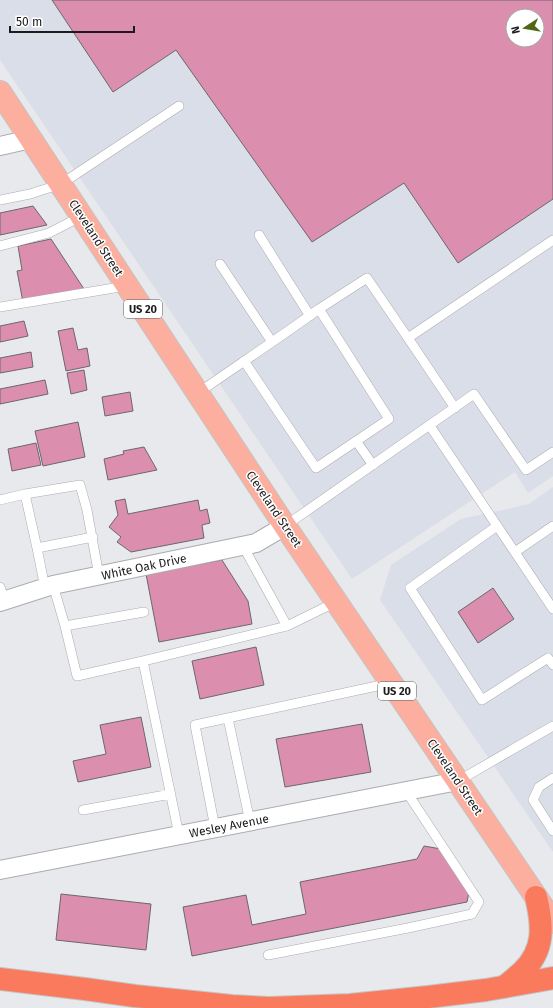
<svg xmlns="http://www.w3.org/2000/svg" width="553" height="1008" font-family="'Fira Sans',sans-serif">
  <style>
    .built { fill: #dadee8; fill-rule: evenodd }
    .building { fill: #dc8eaf; stroke: #6b6869; fill-rule: evenodd }
    .lines { fill: none; stroke-linecap: round; stroke-linejoin: round }
    .lane-casing { stroke: #abacaf; stroke-width: 10 }
    .street-casing { stroke: #abacaf; stroke-width: 20 }
    .primary-casing { stroke: #c4c4c4; stroke-width: 24 }
    .highway-casing { stroke: #c4c4c4; stroke-width: 24 }
    .lane { stroke: #fff; stroke-width: 9 }
    .street { stroke: #fff; stroke-width: 18 }
    .primary { stroke: #fcaf9e; stroke-width: 22 }
    .highway { stroke: #fa7a5d; stroke-width: 22 }
    .labels { text-anchor: middle; stroke-width: 3; stroke-linejoin: round; paint-order: stroke }
    .shield { fill: #fff; stroke: #5f5f60; stroke-width: 1 }
    .shield-label { font-size: 11px; font-weight: bold; fill: #1b1b1c }
    .street-label { font-size: 12px; fill: #1b1b1c; stroke: #fff }
  </style>
  <rect width="100%" height="100%" fill="#e8e9ec"/>
  <path class="built" d="M0,0H553V476L528,493L515,472L352,579L0,60ZM513,16H537V40H513Z
    M553,487V852L380,600L391,565L461,519L529,504Z"/>
  <path class="building" d="M52,0H553V199L458,263L404,183L312,242L176,50L113,92ZM513,16H537V40H513Z
    M33,206L47,225L0,235V213Z
    M51,239L84,289L23,302L17,271L22,270L18,246Z
    M24,321L28,336L0,342V326Z
    M73,328L78,350L87,348L90,366L66,371L58,331Z
    M31,352L33,367L0,373V358Z
    M84,370L87,390L71,394L67,373Z
    M45,380L48,394L0,404V389Z
    M130,392L133,411L105,416L102,397Z
    M78,422L85,457L43,466L35,431Z
    M36,443L41,465L12,471L8,449Z
    M144,447L157,470L108,480L104,459L124,454L123,451Z
    M125,499L128,514L198,500L200,511L207,509L210,523L202,525L204,538L131,552L117,542L121,537L109,527L118,515L115,501Z
    M222,560L248,601L252,624L159,642L146,574Z
    M493,588L514,619L478,643L458,612Z
    M256,647L264,685L200,699L192,661Z
    M141,717L151,767L78,782L73,761L106,754L100,725Z
    M362,724L371,772L285,787L276,739Z
    M424,846L441,849L469,892L467,902L192,956L183,907L246,895L252,925L306,914L300,882L417,859Z
    M61,894L151,904L146,950L56,940Z"/>
  <g class="lines">
    <g class="lane-casing">
      <path id="lane" d="M0,200L30,194L61,184L179,106
        M259,235L310,316
        M0,246L49,233L82,216
        M220,264L272,342
        M0,307L126,286
        M319,309L367,278L408,338
        M198,393C238,365 279,338 319,309L389,419L316,468L244,361
        M455,408L408,338L553,240
        M430,426L553,609
        M356,441L373,465
        M25,494L37,548L45,588
        M0,500L25,494L80,485L87,510L99,576
        M285,526L474,394L526,470L553,452
        M497,526L410,588L482,700L548,658L553,665
        M243,546L287,626L336,602
        M37,548L93,537
        M515,552L553,526
        M53,585L65,626L77,676L143,661L287,626
        M0,587L5,600
        M65,626L144,612
        M143,661L179,835
        M228,718L250,822
        M553,778L539,787L533,800L553,831
        M458,781L553,726
        M83,810L171,794
        M215,828L195,725L391,683
        M268,955L408,928L472,914L479,902L406,791"/>
    </g>
    <g class="street-casing">
      <path id="street" d="M0,146L31,139
        M0,602L53,585L256,543L285,526
        M0,870L458,781"/>
    </g>
    <g class="primary-casing">
      <path id="primary" d="M0,92L285,526L553,922"/>
    </g>
    <g class="highway-casing">
      <path id="highway" d="M0,979L85,989L135,996L232,1006L269,1008L350,1005L428,997L486,990L553,978
        M505,986C511,982 516,977 522,972C545,950 543,926 536,897"/>
    </g>
    <use href="#lane" class="lane"/>
    <use href="#street" class="street"/>
    <use href="#primary" class="primary"/>
    <use href="#highway" class="highway"/>
  </g>
  <g class="labels">
    <g class="shield">
      <rect x="124" y="300" width="38" height="18" rx="3"/>
      <rect x="378" y="682" width="38" height="18" rx="3"/>
    </g>
    <g class="shield-label">
      <text x="143" y="313">US 20</text>
      <text x="397" y="695">US 20</text>
    </g>
    <g class="street-label">
      <text transform="translate(96 238) rotate(57)" y="4">Cleveland Street</text>
      <text transform="translate(274 509) rotate(56)" y="4">Cleveland Street</text>
      <text transform="translate(144 567) rotate(-12)" y="4">White Oak Drive</text>
      <text transform="translate(455 777) rotate(56)" y="4">Cleveland Street</text>
      <text transform="translate(229 826) rotate(-11)" y="4">Wesley Avenue</text>
    </g>
  </g>
  <g transform="translate(525 28) rotate(258)"><circle r="19" fill="#ffffff" stroke="#a4a4a4"/>
  <path d="M0-3L7 15L0 10L-7 15Z" fill="#4e6615"/>
  <text y="-6" font-size="11" font-weight="bold" text-anchor="middle" fill="#1b1b1c">N</text>
  </g>
  <path d="M10 26v6h124v-6" fill="none" stroke="#1b1b1c" stroke-width="2"/>
  <text x="16" y="26" font-size="12" fill="#1b1b1c" stroke="#ffffff" stroke-width="3" paint-order="stroke">50 m</text>
</svg>
